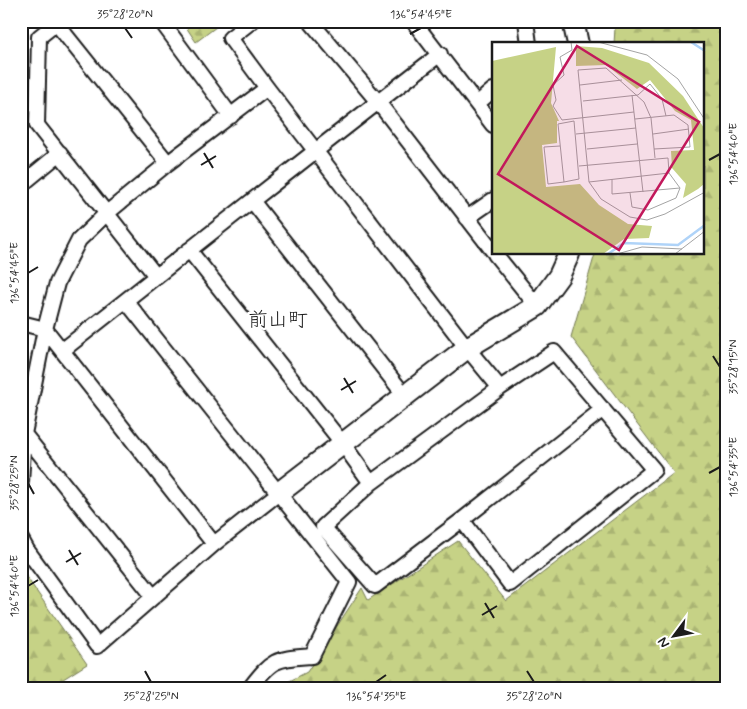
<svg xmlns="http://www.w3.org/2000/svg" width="747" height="709" font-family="Mynerve,'Klee One',sans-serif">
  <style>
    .forest { fill: url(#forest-firs); stroke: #717751 }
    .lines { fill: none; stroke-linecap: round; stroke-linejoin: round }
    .street-casing { stroke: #1c1c1c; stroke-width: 18 }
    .secondary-casing { stroke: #1c1c1c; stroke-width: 24 }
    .street { stroke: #fff; stroke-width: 14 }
    .secondary { stroke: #fff; stroke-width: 20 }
    .ticks { fill: none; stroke: #1c1c1c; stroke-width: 2 }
    .labels { text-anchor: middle; stroke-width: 4.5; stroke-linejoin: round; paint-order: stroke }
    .quarter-label { font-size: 20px; fill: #1c1c1c; stroke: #fff }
    .inset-river { fill: none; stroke: #afd3f8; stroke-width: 2.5 }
    .inset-road { fill: none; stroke: #a4a4a4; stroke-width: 1 }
    .view { fill: #c2185b; fill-opacity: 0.15; stroke: #c2185b; stroke-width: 2.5 }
    .inset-edge { fill: none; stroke: #1c1c1c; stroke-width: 2.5 }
    .neatline { fill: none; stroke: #1c1c1c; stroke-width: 2 }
    .ticks-label { font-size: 12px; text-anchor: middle; fill: #1c1c1c }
  </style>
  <defs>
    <pattern id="forest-firs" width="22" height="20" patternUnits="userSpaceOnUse" patternTransform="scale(1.25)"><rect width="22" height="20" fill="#c6d286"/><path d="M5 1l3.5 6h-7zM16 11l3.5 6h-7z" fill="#aab473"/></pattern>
  </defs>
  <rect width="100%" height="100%" fill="#fff"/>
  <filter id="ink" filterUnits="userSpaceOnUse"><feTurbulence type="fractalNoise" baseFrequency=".02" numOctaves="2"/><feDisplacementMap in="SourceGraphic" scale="10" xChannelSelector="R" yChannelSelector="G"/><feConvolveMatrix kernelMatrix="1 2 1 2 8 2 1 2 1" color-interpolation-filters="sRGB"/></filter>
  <g filter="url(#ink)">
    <path class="forest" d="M182,21H224L196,42Z
      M611,21H719L726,24V688H276L307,672L362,588L368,600L458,541L506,601L674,473L571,337L595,254H703V44H614L615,28Z
      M21,569L87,664L49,688H21Z"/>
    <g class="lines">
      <g class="street-casing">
        <path id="street" d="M59,21L39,37L37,125L156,276
          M161,21L231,116
          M252,21L230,38L267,88L467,348L500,388
          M310,21L378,102L493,251
          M413,21L493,125
          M526,21L529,44
          M56,23L168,163
          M478,103L493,90
          M21,185L60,153
          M253,202L406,397
          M467,218L493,200
          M189,250L343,444L371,483
          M495,254L537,306
          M126,301L349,582L312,656C276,659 273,658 250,688
          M21,323L45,329L214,544
          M63,350C188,251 313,152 440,54
          M24,434L153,596
          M21,482L24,434L45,329L57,283L79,240L107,213L168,163L267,88
          M462,520L510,584L654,470L554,352L500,388L371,483L323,527L375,586L462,520L603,409
          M21,539L27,550L97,646L214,544L280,492"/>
      </g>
      <g class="secondary-casing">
        <path id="secondary" d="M573,21L578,44
          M280,492L467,348L537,306L559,276L569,254"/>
      </g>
      <use href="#street" class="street"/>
      <use href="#secondary" class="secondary"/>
    </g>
  </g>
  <path class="ticks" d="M125,28L132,38M410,34L421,28M204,153L213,168M709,160L720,154M201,165L216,156M28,273L38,267M713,356L720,367M344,378L353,393M341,390L356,381M709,473L720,467M28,483L34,494M69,550L78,565M66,562L81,553M28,586L38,580M485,603L494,618M482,615L497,606M145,671L151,682M527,671L534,682M376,682L386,675"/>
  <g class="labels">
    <g class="quarter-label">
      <text x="278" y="326">前山町</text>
    </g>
  </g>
  <g transform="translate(492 42)">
    <rect width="212" height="212" fill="#fff"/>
    <path d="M84,4L110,6L157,21L191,54L212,86V142L206,147L191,156L194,142L180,126L179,109L202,108L199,78L183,69L158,38L145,47L114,23L84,24ZM64,5L59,61L67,79H65V101L50,103L54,145L88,142L107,163L136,182L160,184L157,196L132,197L111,212H0V19Z" fill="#c6d286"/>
    <path class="inset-river" d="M199,0L213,9M116,212L132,201L186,203L213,183"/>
    <path class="inset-road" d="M79,0L80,8L68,15L72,33L61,43L64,58L61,64L70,78L142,70M106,0L155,13L186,37L213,78M88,43L130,38M140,53L151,150M91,59L146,53L158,42L170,57L174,74M143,77L182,73L196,83L198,105L162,107M84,92L144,86M161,92L197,87M68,104L52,105L56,142L72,140L87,137L82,79L66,82L72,140M95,107L145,102M163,116L159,76L152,60L114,26L86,28L97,140L109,157L138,175L155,178L173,172L213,150M87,124L176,116L177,131M120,137V152L188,146M97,140L177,131L188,146L184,156L156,168L140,165L138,151M125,212L150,205L190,207M183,212L213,189"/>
    <path class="view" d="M85,4L207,80L127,208L6,132Z"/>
    <rect width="212" height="212" class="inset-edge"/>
  </g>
  <rect width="747" height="709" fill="none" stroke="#fff" stroke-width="55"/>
  <g transform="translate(674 636) rotate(238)" stroke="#ffffff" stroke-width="4" paint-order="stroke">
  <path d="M0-4L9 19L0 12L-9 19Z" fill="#1c1c1c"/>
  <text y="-8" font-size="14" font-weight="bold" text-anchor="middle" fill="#1c1c1c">N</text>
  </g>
  <rect x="28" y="28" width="692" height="654" class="neatline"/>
  <g class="ticks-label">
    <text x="125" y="18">35°28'20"N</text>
    <text x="421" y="18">136°54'45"E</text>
    <text transform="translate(733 154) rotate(-90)" y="4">136°54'40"E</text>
    <text transform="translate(14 273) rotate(-90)" y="4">136°54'45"E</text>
    <text transform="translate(733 367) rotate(-90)" y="4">35°28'15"N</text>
    <text transform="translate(733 467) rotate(-90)" y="4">136°54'35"E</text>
    <text transform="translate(14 483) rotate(-90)" y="4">35°28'25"N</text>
    <text transform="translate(14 586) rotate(-90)" y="4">136°54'40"E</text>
    <text x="151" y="700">35°28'25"N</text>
    <text x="376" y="700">136°54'35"E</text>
    <text x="534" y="700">35°28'20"N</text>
  </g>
</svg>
